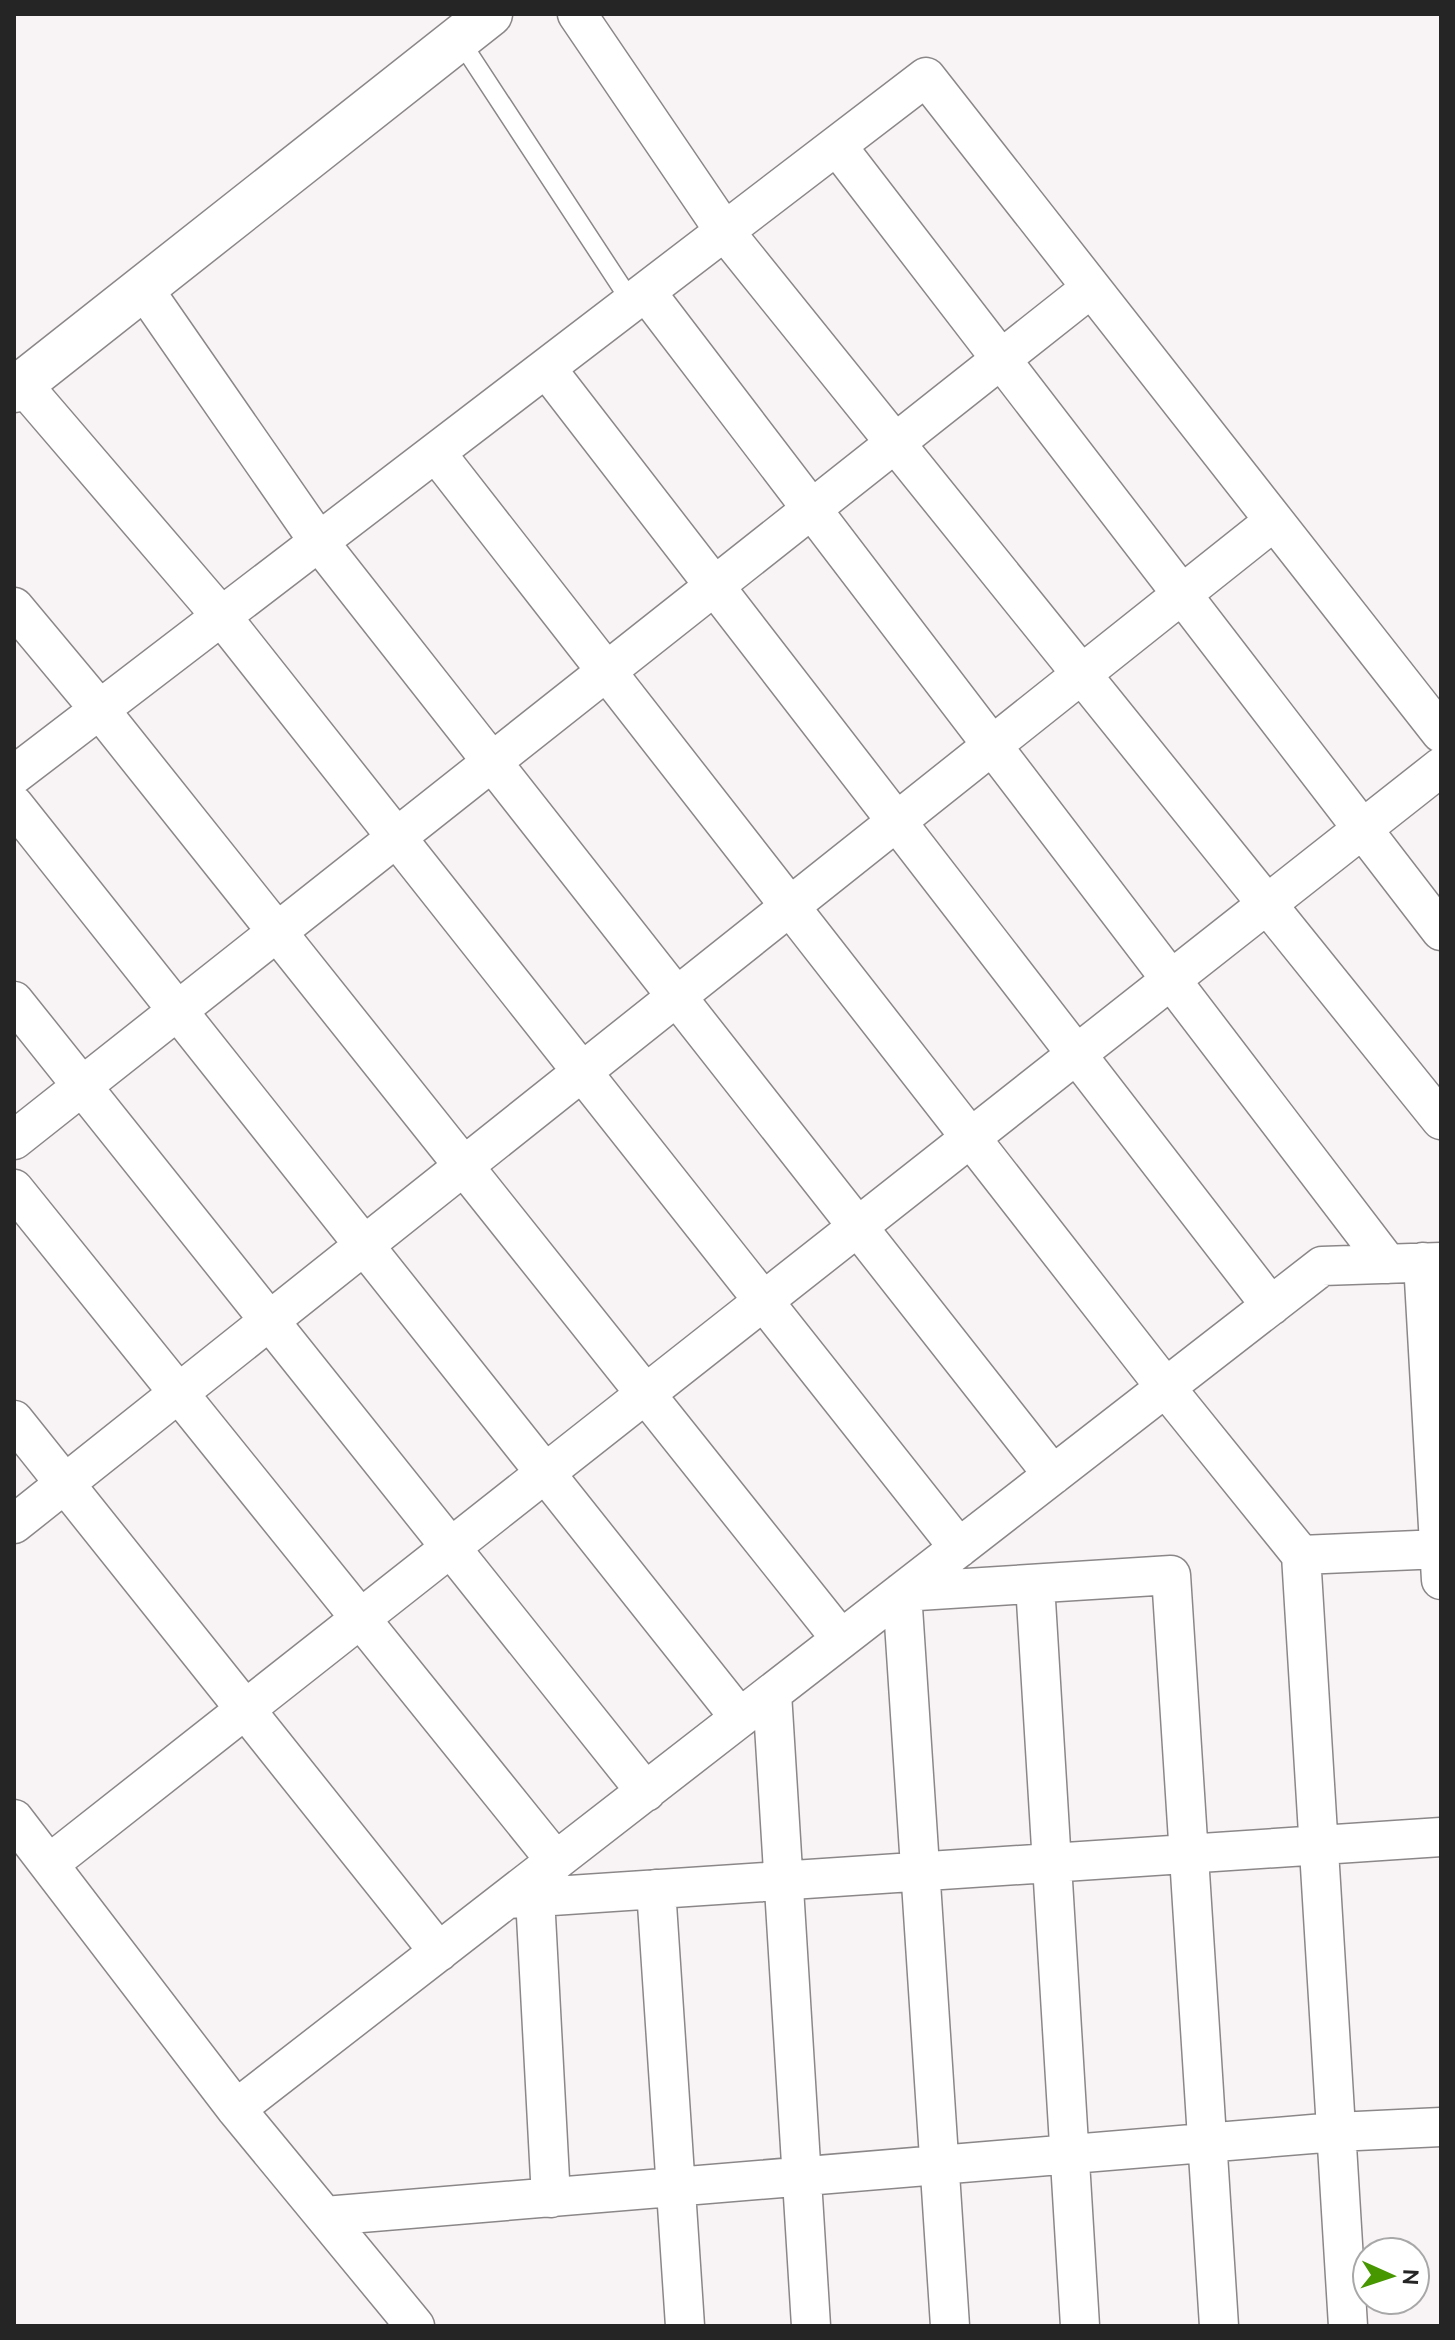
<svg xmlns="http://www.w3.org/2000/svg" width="1455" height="2340" font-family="Ubuntu,sans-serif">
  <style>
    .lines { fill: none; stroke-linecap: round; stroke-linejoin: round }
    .lane-casing { stroke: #8b8789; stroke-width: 21 }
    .street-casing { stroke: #8b8789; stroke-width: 41 }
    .secondary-casing { stroke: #8b8789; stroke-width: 47 }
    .lane { stroke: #fff; stroke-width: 18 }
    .street { stroke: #fff; stroke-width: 38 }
    .secondary { stroke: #fff; stroke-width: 44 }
  </style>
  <rect width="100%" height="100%" fill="#f8f4f6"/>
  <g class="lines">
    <g class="lane-casing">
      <path id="lane" d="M459,39L632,303"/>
    </g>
    <g class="street-casing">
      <path id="street" d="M577,14L725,232L1441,1120
        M837,146L1441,931
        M143,288L319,542L1053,1475
        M646,292L1388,1264
        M546,368L1271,1306
        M22,384L222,617L959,1548
        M436,453L1166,1388L1301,1555L1348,2326
        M14,607L100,710L841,1639
        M14,775L926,77L1441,733
        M14,805L740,1718
        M14,1001L646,1792
        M14,1140L1091,288
        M14,1189L556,1861
        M1423,1262L1441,1580
        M14,1420L439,1952
        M14,1524L1274,521
        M1301,1555L1441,1549
        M1035,1584L1080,2326
        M772,1693L811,2326
        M14,1819L236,2109L415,2326
        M49,1864L1441,767
        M656,1889L685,2326
        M535,1897L551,2198
        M507,1899L1441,1837
        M236,2109L1322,1266L1441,1262
        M325,2216L1336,2132L1441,2127
        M950,2326L902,1592L1171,1575L1219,2326"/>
    </g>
    <g class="secondary-casing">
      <path id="secondary" d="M14,390L490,14"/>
    </g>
    <use href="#lane" class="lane"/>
    <use href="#street" class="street"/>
    <use href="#secondary" class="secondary"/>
  </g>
  <rect width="1455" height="2340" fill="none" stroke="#262525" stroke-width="32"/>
  <g transform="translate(1391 2276) rotate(93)"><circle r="38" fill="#ffffff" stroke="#a8a8a8" stroke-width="2"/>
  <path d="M0-6L14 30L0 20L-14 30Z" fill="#469700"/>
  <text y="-12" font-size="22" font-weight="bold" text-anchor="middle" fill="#262525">N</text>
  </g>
</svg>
